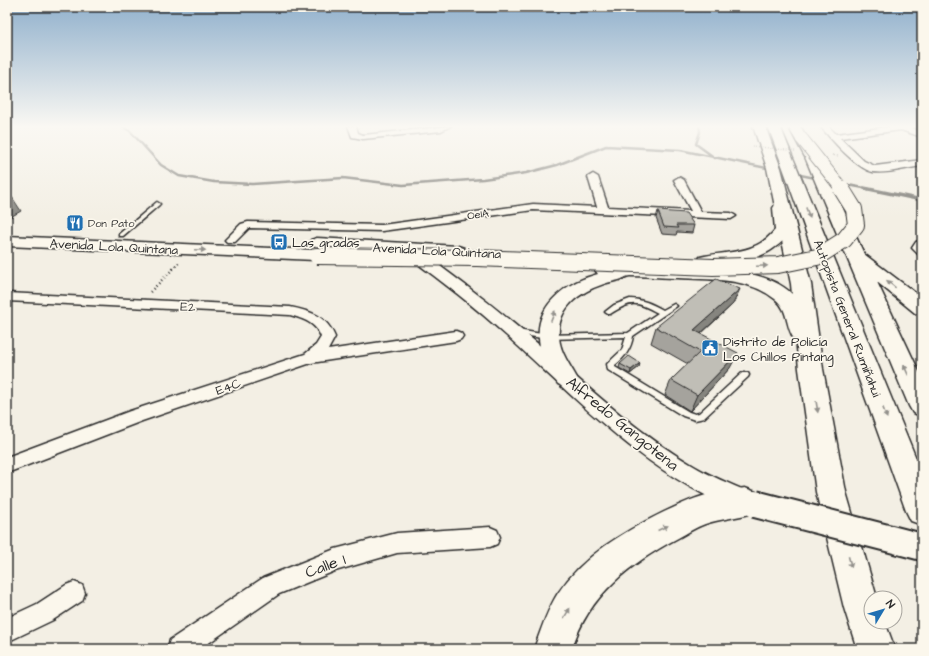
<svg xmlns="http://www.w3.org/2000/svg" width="929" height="656" font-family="'Architects Daughter',sans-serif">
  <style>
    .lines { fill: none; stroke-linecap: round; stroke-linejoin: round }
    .stream-far1 { stroke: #787772; stroke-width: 2.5 }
    .stream { stroke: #787772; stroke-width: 3.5 }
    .service-casing { stroke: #2b2b2b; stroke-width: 3 }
    .minor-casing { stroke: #2b2b2b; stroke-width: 3 }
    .tertiary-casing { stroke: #2b2b2b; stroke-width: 3 }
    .secondary-casing { stroke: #2b2b2b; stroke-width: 3 }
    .primary-casing { stroke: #2b2b2b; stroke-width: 3 }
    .trunk-casing { stroke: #2b2b2b; stroke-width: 3 }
    .path-far1 { stroke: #2b2b2b; stroke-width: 2; stroke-dasharray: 1 2.5; stroke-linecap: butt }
    .path { stroke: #2b2b2b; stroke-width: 2.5; stroke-dasharray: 1 3; stroke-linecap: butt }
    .service { fill: #fbf7ec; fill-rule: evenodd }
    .minor { fill: #fbf7ec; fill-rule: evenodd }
    .tertiary { fill: #fbf7ec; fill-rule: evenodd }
    .secondary { fill: #fbf7ec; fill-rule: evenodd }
    .primary { fill: #fbf7ec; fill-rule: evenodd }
    .trunk { fill: #fbf7ec; fill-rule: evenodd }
    .tertiary-bridge-casing { stroke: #2b2b2b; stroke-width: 30; stroke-linecap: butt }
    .secondary-bridge-far1-casing { stroke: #2b2b2b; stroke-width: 14; stroke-linecap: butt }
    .secondary-bridge-casing { stroke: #2b2b2b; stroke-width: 18; stroke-linecap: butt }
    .path-bridge { stroke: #2b2b2b; stroke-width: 1.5; stroke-dasharray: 0.5 2; stroke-linecap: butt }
    .tertiary-bridge { stroke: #fbf7ec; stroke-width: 26 }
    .secondary-bridge-far1 { stroke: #fbf7ec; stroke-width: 12 }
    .secondary-bridge { stroke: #fbf7ec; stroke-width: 16 }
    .wall { fill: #a5a39d; stroke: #2b2b2b }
    .shaded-wall { fill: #86857f; stroke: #2b2b2b }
    .building { fill: #c0beb6; stroke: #2b2b2b }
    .oneway { fill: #93918c }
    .labels { text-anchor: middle; stroke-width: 3.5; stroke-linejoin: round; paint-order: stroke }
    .far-street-label { font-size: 11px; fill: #2b2b2b; stroke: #fbf7ec }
    .far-poi-label { font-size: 11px; fill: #2b2b2b; stroke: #fbf7ec; text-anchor: start }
    .poi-label { font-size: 13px; fill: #2b2b2b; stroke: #fbf7ec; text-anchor: start }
    .street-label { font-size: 13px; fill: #2b2b2b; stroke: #fbf7ec }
    .near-street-label { font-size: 16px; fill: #2b2b2b; stroke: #fbf7ec }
  </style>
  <rect width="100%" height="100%" fill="#f3efe4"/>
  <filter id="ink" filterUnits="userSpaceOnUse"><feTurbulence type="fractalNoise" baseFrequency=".025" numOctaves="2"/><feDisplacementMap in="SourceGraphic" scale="8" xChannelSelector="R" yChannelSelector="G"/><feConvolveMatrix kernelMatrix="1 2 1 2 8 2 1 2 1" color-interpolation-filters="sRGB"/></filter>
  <g filter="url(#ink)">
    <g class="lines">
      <path class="stream-far1" d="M120,126L130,131L161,165L179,176L214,182L252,184L343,178L403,185L483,179L526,173L557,165L606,146L680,150L820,179
        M699,126L700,132L696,144L715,158
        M843,184L869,189"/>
      <path class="stream" d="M864,188L922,200"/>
      <g class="service-casing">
        <path id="service" d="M157,202L160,204L159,205L123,236H119V234Z
          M630,299C642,299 652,304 663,310L674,304L677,306L633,336C631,349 625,357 615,365V367L689,412L695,414L699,413L742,373H748L749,375L748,377L704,418L695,420L683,416L608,370L607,364L622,350L626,337L548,339L517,334L513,332L517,330L548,335L628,333L658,313C636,301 632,300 610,314H608L605,312L614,305Z"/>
      </g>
      <g class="minor-casing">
        <path id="minor" d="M348,126H356L358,133L363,135L451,126L441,131L363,139L352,137Z
          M820,126H828L836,134L895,126H916L911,128L922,132V137L901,130L840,138L864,161L875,166L922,160V166C906,168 889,174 873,172C857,169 831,139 820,126Z
          M593,174L598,177L608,207L691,211L674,180L679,177L684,180L701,212L731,213L736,216L731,219L533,210L382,231L249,228L235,242H227L225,240L241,224L248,222L382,225L533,204L597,207L588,177Z
          M922,240V255L918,254L912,248L916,242Z
          M7,293L290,307C310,311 327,316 335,337L328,350L456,331L461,333L463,336L461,339L456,341L311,363L142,421L7,473V457L130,411L305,354L316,345L321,337C316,323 304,319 290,315L7,301Z
          M490,527L497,530L500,537L497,544L490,547L397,553L335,571L279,594L200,649H167L170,640L263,578L335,549L397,533Z
          M74,582L82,585L85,593L82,601L53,620L7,642V618L37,604L66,585Z"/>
      </g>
      <g class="tertiary-casing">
        <path id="tertiary" d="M412,249L417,250C464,282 508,318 551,355C595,394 641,435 692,465C710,476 730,484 749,492L753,500L749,508L741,511C648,476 579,401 507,336C475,307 442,281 407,256L405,253L407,250Z"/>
      </g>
      <g class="secondary-casing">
        <path id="secondary" d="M780,204L785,205L787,208L791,230C786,237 781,244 774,248C758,260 720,270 700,265L698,261L700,257C729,250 754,256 775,230L773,208L775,205Z
          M7,236L337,251L343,252L345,256L343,260L337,261L7,246Z
          M317,238L458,246L464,248L466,251L464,254L458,256L311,246L309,243L311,240Z
          M604,265C627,266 651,267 674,268C711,269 769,267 796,298C805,308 808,321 811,334L808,339L801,341L794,339C785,325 789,310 775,299C747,277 711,280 678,278C662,278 646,276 630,276C626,276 623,279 619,280C590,286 556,302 559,337C560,352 570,365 577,378L574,384L566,386L558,384C550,370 540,355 539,339C535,304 569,281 598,274L595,270L598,266Z"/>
      </g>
      <g class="primary-casing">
        <path id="primary" d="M753,126H765L781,168L811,284L823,369L846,492L877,598H871V622H885L895,649H857L844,608L816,492L799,369L791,284L767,168Z
          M745,488L756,492L760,502L756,512C739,518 722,518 705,524C696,527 687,533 678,538C631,563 588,595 572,649H534C541,630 547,610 558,593C584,555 623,532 664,512C677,506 691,499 706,495C719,491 732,490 745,488Z"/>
      </g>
      <g class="trunk-casing">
        <path id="trunk" d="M768,126H780L922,473V525L911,521L906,511Z
          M788,126H800L819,157L864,254L922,298V315L915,313L877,282L922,378V416L913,413L909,406L805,157Z"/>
      </g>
      <path class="path-far1" d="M173,269L180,262"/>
      <path class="path" d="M150,292L174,268"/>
      <use href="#service" class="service"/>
      <use href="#minor" class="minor"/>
      <use href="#tertiary" class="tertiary"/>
      <use href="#secondary" class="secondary"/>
      <use href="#primary" class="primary"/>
      <use href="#trunk" class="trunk"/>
      <g class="tertiary-bridge-casing">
        <path id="tertiary-bridge" d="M755,504L922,547"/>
      </g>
      <g class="secondary-bridge-far1-casing">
        <path id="secondary-bridge-far1" d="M802,139L842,189"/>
      </g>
      <g class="secondary-bridge-casing">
        <path id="secondary-bridge" d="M317,256L477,258L713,267L778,265L817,257L844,240L856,225L854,209L841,188"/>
      </g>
      <path class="path-bridge" d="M752,146L795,151
        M832,155L838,156"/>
      <use href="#tertiary-bridge" class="tertiary-bridge"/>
      <use href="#secondary-bridge-far1" class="secondary-bridge-far1"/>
      <use href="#secondary-bridge" class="secondary-bridge"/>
    </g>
    <path class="wall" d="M658,211L694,225L692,233L677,232L676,235L662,234L656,218Z
      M733,304L701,334L730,368L690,411L665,395L671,380L688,364L651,343L656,327Z
      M640,363L639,367L630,374L619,368L620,364Z"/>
    <path class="shaded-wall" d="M12,197L21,211L7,219V200Z
      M740,289L733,304L688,345L694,330Z
      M738,353L730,368L690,411L697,395Z
      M640,363L639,367L630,374L631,370Z"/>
    <path class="building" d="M7,197H12L7,200Z
      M658,211L686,213L694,225H676L678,228L664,227Z
      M716,279L740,289L694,330L738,353L697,395L671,380L700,352L656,327Z
      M629,356L640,363L631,370L620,364Z"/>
    <defs><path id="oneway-solid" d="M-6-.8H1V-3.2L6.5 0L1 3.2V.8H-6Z"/></defs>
    <g class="oneway">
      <use href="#oneway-solid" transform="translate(808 213) rotate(69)"/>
      <use href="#oneway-solid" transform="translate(200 250) rotate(3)"/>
      <use href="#oneway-solid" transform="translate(762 266) rotate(-2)"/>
      <use href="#oneway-solid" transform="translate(891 284) rotate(-140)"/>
      <use href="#oneway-solid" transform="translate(553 316) rotate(-69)"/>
      <use href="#oneway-solid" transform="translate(906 370) rotate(-114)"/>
      <use href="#oneway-solid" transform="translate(817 407) rotate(81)"/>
      <use href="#oneway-solid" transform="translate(885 413) rotate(69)"/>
      <use href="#oneway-solid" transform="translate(663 528) rotate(-25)"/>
      <use href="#oneway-solid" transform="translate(850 562) rotate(75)"/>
      <use href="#oneway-solid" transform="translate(567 613) rotate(-59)"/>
    </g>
  </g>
  <linearGradient id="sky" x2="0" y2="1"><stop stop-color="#90b0cc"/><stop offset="0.58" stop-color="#faf8f3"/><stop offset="1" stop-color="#faf8f3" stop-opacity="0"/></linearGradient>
  <rect width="929" height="218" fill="url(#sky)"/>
  <defs>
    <g id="restaurant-square" transform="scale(0.9)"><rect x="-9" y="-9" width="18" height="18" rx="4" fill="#1f6fb2" stroke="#fbf7ec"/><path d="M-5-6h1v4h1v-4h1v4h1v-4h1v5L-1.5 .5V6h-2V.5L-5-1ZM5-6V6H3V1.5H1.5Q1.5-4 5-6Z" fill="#fff"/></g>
    <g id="bus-square" transform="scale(0.9)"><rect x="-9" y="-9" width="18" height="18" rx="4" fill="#1f6fb2" stroke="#fbf7ec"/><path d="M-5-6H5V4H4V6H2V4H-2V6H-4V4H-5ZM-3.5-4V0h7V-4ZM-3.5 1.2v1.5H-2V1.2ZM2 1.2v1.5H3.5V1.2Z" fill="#fff"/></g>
    <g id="civic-square" transform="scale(0.9)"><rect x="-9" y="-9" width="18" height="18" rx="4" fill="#1f6fb2" stroke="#fbf7ec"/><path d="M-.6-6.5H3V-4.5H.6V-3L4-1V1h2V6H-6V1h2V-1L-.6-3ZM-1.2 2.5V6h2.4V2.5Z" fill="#fff"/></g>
  </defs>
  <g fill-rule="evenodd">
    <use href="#restaurant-square" x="75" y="223"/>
    <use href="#bus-square" x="279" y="242"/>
    <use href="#civic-square" x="710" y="348"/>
  </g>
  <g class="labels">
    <g class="far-street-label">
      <text transform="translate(478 214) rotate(-8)" y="4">Oe1A</text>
    </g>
    <g class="far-poi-label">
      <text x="88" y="227">Don Pato</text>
    </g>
    <g class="poi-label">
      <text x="292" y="247">Las gradas</text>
      <text x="723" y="346">Distrito de Policía<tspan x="723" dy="15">Los Chillos Pintang</tspan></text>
    </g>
    <g class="street-label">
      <text transform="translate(114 246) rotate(3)" y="5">Avenida Lola Quintana</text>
      <text transform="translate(437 250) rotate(3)" y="5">Avenida Lola Quintana</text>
      <text transform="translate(188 306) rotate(4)" y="5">E2</text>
      <text transform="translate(848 318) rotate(69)" y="5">Autopista General Rumiñahui</text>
      <text transform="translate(228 386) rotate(-19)" y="5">E4C</text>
    </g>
    <g class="near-street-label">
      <text transform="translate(623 423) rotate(39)" y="6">Alfredo Gangotena</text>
      <text transform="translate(325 565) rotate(-20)" y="6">Calle 1</text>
    </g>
  </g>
  <rect width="929" height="656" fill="none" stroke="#fbf7ec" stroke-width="24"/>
  <rect x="12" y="12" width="905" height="632" fill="none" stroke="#2b2b2b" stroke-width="1.5" filter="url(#ink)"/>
  <g transform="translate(883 610) rotate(52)"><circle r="19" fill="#fbf7ec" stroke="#a8a59f"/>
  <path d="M0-3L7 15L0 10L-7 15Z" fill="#1f6fb2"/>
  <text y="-6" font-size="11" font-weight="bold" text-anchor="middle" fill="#2b2b2b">N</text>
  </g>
</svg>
